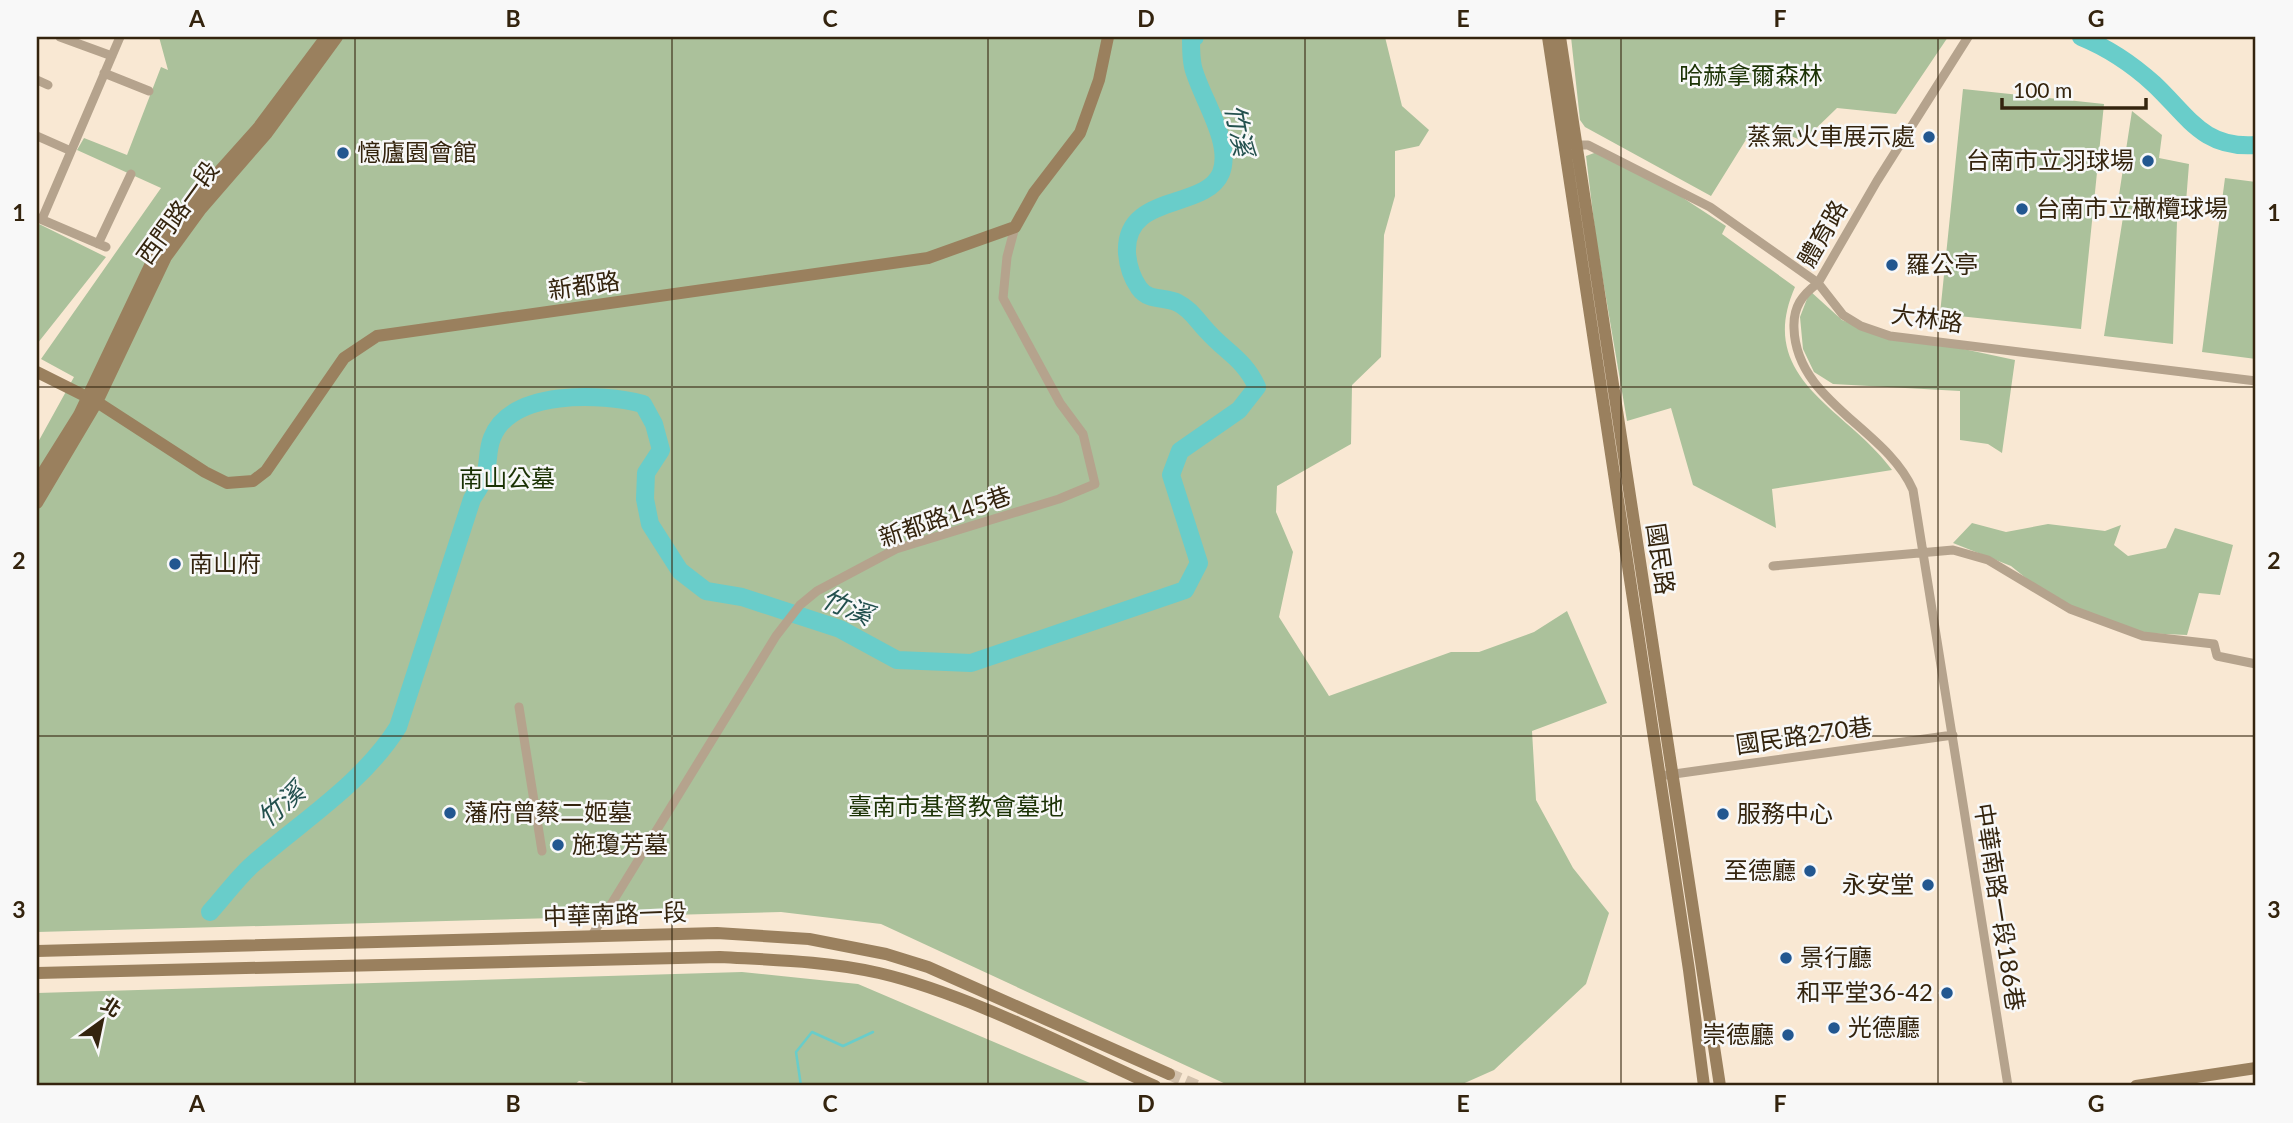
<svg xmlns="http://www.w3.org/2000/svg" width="2293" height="1123" font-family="Lato,'Noto Sans TC',sans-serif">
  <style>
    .green { fill: #abc19b }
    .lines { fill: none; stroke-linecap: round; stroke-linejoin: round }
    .stream { stroke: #69cdca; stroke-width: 2.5 }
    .river { stroke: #69cdca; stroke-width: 18 }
    .secondary-tunnel { stroke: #d2c1ac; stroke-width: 12; stroke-dasharray: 12 6; stroke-linecap: butt }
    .street { stroke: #b5a38d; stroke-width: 9 }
    .secondary { stroke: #9a805e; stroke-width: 12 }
    .grid { fill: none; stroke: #34240e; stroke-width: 2; stroke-opacity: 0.55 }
    .poi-dot { fill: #225790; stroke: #f8f8f8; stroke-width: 2.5 }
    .labels { text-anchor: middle; stroke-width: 5; stroke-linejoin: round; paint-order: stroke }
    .park-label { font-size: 24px; fill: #1b3204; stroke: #f8f8f8 }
    .poi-label { font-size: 24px; fill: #34240e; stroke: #f8f8f8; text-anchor: start }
    .street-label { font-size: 24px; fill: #34240e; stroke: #f8f8f8 }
    .water-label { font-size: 26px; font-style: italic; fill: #23504e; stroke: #f8f8f8 }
    .neatline { fill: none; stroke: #34240e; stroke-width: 2.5 }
    .grid-label { font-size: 23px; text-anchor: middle; font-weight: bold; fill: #34240e }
  </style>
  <rect width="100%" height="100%" fill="#f9e8d3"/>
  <path class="green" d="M159,37H1385L1402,106L1429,130L1419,146L1395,151V196L1384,235L1381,357L1352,385L1351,444L1277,486L1276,512L1293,552L1279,617L1329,696L1451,652H1479L1534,632L1567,611L1607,703L1532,731L1536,800L1573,868L1609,913L1586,984L1494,1070L1458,1086H1230L881,924L781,912L37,932V444L74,377L41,359L161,188L77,150L84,138L127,155L161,67L168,70Z
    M1571,37H1948L1896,114L1837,108L1803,141L1757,122L1711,196L1585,127L1580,120Z
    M1963,89L2104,104L2081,329L1940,314Z
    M2132,111L2162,135L2159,158L2189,164L2185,215L2117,208Z
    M1597,152L1671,190L1726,226L1722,234L1795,287C1754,380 1848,409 1892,470L1772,489L1776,528L1693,485L1671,408L1627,421L1596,239L1586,156Z
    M2225,178L2256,182V359L2202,352Z
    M2124,211L2177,221L2173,344L2104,336Z
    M37,223L106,257L37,344Z
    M1810,291L1842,320L1888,339L1940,344L2015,360L2002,453L1988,444L1960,440V391L1833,384L1814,372L1803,349L1800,317Z
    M1972,523L2006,532L2048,524L2105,531L2121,525L2114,545L2128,556L2166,548L2175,528L2233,545L2220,595L2199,593L2187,635L2143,633L2072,607L2032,583L2011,566L1953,543Z
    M742,972L858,984L1097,1086H603L579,1081L573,1086H37V993Z"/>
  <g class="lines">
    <path class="stream" d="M801,1086L796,1052L812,1032L843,1046L873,1032"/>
    <path class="river" d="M2081,37C2108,48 2132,64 2154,84C2188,116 2203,149 2256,145
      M210,912C224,897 237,878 253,864C302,821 363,783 398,727L472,499C477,491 483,483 485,475C489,463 487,450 492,438C511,389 602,393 643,404L654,424L661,450L646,473L645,499L650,524L680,571L706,591L742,597L840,629L897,660L971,663L1185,590L1199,563L1171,475L1180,451L1239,410L1257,387C1244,359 1227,353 1208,332C1197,321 1192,310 1178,303C1165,296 1149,302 1139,288C1132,278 1128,266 1127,253C1124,192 1205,211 1221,173C1233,142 1200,96 1193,67C1191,58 1191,49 1191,40L1195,37"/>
    <path class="secondary-tunnel" d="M1169,1074L1197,1086"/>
    <path class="street" d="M60,37L112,56
      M1968,37L1877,181L1818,283C1802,295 1793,307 1794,328C1796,402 1886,428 1913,490L2008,1086
      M104,73L149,91
      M37,80L48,85
      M37,136L71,151
      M1571,145H1588L1710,207L1818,283L1843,315L1861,326L1890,336L2256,381
      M38,218L106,247
      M42,219L120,37
      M98,244L131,174
      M1773,566L1953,550L1988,560L2070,609L2143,636L2214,644L2217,656L2256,664
      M519,707L542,851
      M1667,775L1953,735
      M591,937L776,636L800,605L817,591L896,549L1059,499L1095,484L1083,434L1060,403L1003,298L1007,257L1015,227"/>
    <path class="secondary" d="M1548,37L1689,970L1704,1086
      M1560,37L1720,1086
      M37,372L97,402L205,472L227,483L253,481L266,471L344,358L377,336L928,258L1015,227L1034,193L1080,133L1099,80L1108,37
      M37,482L79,415L156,253L190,204L258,128L326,37
      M37,503L97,402L166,257L201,209L267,133L337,37
      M37,951L717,933L809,939L886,954L928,967L1169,1074
      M37,973L720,957C773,960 827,961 879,973C969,994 1070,1048 1155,1086
      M2136,1086L2256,1068"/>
  </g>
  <path class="grid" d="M355,37V1086M672,37V1086M988,37V1086M1305,37V1086M1621,37V1086M1938,37V1086M37,387H2256M37,736H2256"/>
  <g class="poi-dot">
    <circle cx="1929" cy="137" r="7"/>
    <circle cx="343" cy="153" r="7"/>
    <circle cx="2148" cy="161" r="7"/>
    <circle cx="2022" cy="209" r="7"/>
    <circle cx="1892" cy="265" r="7"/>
    <circle cx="175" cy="564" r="7"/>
    <circle cx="450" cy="813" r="7"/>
    <circle cx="1723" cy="814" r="7"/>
    <circle cx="558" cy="845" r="7"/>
    <circle cx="1810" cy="871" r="7"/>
    <circle cx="1928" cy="885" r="7"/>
    <circle cx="1786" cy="958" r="7"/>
    <circle cx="1947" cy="993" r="7"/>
    <circle cx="1834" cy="1028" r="7"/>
    <circle cx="1788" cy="1035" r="7"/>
  </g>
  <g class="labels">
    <g class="park-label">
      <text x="1751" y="84">哈赫拿爾森林</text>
      <text x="507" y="487">南山公墓</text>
      <text x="956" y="815">臺南市基督教會墓地</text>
    </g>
    <g class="poi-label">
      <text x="1915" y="145" text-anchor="end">蒸氣火車展示處</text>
      <text x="357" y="161">憶廬園會館</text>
      <text x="2134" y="169" text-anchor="end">台南市立羽球場</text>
      <text x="2036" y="217">台南市立橄欖球場</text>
      <text x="1906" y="273">羅公亭</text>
      <text x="189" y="572">南山府</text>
      <text x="464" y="821">藩府曾蔡二姬墓</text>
      <text x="1737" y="822">服務中心</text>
      <text x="572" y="853">施瓊芳墓</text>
      <text x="1796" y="879" text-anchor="end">至德廳</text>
      <text x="1914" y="893" text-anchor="end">永安堂</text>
      <text x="1800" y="966">景行廳</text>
      <text x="1933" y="1001" text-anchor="end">和平堂36-42</text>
      <text x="1848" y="1036">光德廳</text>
      <text x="1774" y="1043" text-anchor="end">崇德廳</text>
    </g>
    <g class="street-label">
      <text transform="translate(178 213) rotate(-54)" y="8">西門路一段</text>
      <text transform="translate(1823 234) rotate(-60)" y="8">體育路</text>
      <text transform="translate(584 286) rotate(-8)" y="8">新都路</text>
      <text transform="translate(1927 319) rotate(8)" y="8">大林路</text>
      <text transform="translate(945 517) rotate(-19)" y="8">新都路145巷</text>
      <text transform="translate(1660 559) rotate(82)" y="8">國民路</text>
      <text transform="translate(1804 736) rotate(-8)" y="8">國民路270巷</text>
      <text transform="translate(1999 907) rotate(81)" y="8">中華南路一段186巷</text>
      <text transform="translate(615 915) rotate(-2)" y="8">中華南路一段</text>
    </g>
    <g class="water-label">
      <text transform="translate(1239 130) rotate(79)" y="9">竹溪</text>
      <text transform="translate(847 607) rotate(23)" y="9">竹溪</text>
      <text transform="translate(281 805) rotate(-41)" y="9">竹溪</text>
    </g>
  </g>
  <rect width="2293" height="1123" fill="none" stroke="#f8f8f8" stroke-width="77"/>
  <g transform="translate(102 1021) rotate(33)" stroke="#f8f8f8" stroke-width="5" paint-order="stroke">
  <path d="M0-5L12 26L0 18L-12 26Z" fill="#34240e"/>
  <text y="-10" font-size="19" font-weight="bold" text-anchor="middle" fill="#34240e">北</text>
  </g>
  <path d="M2002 98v10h144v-10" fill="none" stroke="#34240e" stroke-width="3.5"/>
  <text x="2013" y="98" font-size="21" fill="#34240e" stroke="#f8f8f8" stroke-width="5" paint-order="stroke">100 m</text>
  <rect x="38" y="38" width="2216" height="1046" class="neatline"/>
  <g class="grid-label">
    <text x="197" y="27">A</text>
    <text x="513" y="27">B</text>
    <text x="830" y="27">C</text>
    <text x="1146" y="27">D</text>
    <text x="1463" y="27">E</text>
    <text x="1780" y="27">F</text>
    <text x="2096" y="27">G</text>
    <text x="19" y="221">1</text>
    <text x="2274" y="221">1</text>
    <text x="19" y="569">2</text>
    <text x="2274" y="569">2</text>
    <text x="19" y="918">3</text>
    <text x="2274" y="918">3</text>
    <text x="197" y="1112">A</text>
    <text x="513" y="1112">B</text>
    <text x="830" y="1112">C</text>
    <text x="1146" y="1112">D</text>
    <text x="1463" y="1112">E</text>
    <text x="1780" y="1112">F</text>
    <text x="2096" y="1112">G</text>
  </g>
</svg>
